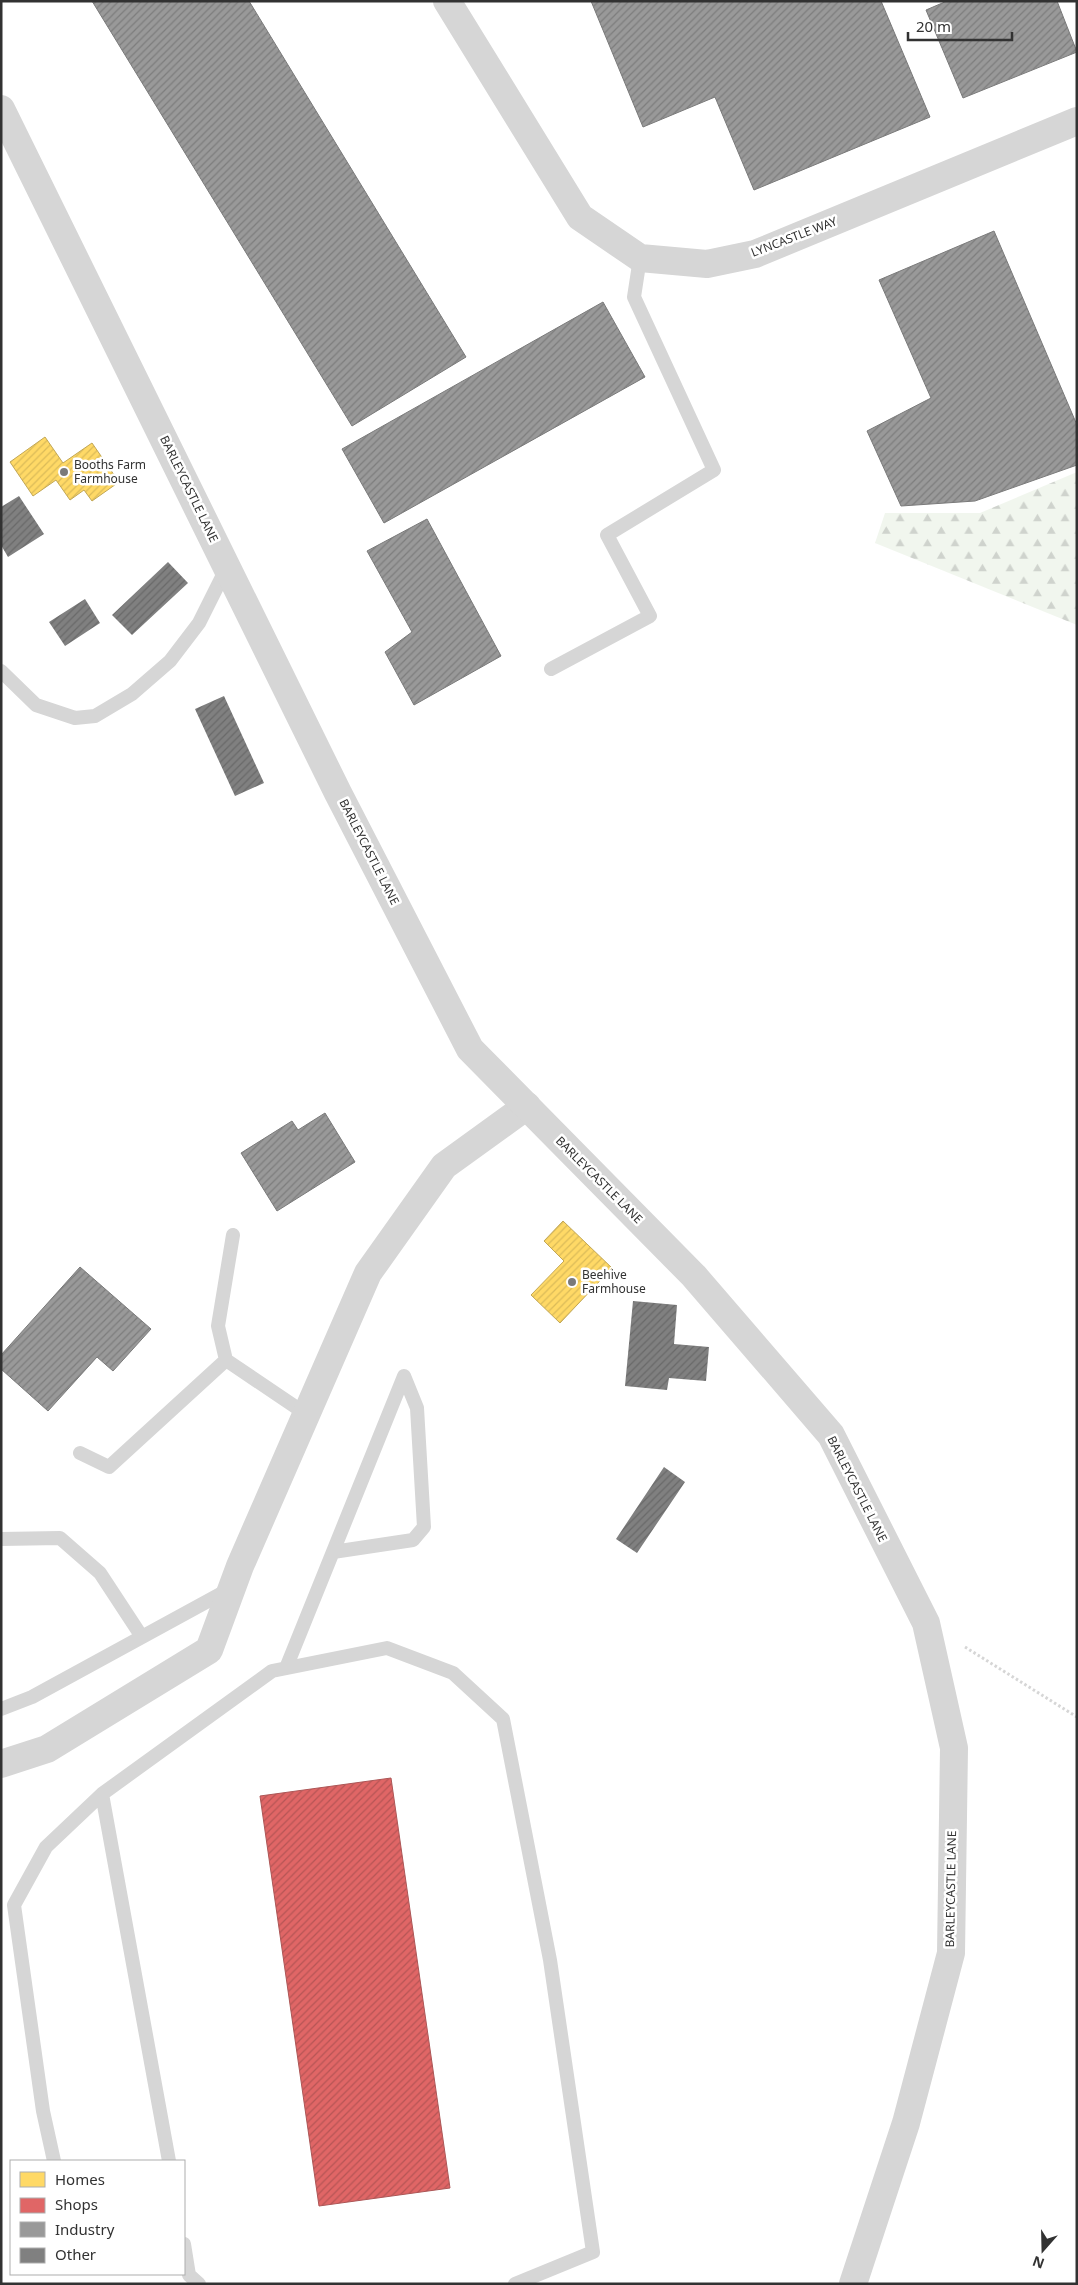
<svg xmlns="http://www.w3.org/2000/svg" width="1078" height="2285" font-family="'Noto Sans',sans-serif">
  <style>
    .forest { fill: url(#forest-firs) }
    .homes { fill: url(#homes-hatch); stroke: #c2a756 }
    .shops { fill: url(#shops-hatch); stroke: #ac5656 }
    .industry { fill: url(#industry-hatch); stroke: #7a7a7a }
    .building { fill: url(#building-hatch) }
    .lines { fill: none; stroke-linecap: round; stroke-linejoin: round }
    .path { stroke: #d6d6d6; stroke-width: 3; stroke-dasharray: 2.5 2.5; stroke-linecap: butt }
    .service { stroke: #d6d6d6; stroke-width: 14 }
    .minor { stroke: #d6d6d6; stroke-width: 28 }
    .tertiary { stroke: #d6d6d6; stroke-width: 28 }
    .poi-dot { fill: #7a7a7a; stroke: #fff; stroke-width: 2 }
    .labels { text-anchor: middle; stroke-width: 5; stroke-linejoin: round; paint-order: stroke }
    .street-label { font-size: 12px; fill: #323232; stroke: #fff }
    .poi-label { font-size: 12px; fill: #323232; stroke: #fff; text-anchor: start }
  </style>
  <defs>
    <pattern id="forest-firs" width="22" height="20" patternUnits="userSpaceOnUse" patternTransform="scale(1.25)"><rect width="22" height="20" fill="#f1f6ee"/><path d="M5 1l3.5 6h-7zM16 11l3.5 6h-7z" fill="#cfd3cd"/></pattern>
    <pattern id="homes-hatch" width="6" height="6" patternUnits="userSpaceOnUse" patternTransform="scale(1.25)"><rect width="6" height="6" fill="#ffd966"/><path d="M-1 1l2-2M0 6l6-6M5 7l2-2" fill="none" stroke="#dbbb59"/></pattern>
    <pattern id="shops-hatch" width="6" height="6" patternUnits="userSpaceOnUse" patternTransform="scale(1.25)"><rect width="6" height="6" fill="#e06666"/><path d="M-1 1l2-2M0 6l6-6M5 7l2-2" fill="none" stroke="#b65555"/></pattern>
    <pattern id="industry-hatch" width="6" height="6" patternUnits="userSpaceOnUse" patternTransform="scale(1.25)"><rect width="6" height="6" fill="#999"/><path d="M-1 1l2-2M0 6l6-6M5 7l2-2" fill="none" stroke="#7d7d7d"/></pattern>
    <pattern id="building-hatch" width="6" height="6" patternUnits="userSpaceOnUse" patternTransform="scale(1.25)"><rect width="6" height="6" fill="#808080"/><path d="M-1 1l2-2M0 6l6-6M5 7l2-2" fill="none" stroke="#696969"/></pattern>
  </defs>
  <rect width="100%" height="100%" fill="#fff"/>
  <path class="forest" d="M1077,472V625L875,543L885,513H980Z"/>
  <path class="homes" d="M45,437L63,463L92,443L119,482L92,501L84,490L70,500L56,480L33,496L10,462Z
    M563,1221L612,1268L560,1323L531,1295L564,1261L544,1241Z"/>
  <path class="shops" d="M391,1778L450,2188L319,2206L260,1796Z"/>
  <path class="industry" d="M92,1H249L466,357L352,426Z
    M591,1H881L930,117L754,190L715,97L643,127Z
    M947,1H1057L1077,52L963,98L926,10Z
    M994,231L1077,425V465L975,501L901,506L867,431L931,398L879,280Z
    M603,302L645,377L384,523L342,449Z
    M427,519L501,656L414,705L385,652L412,632L367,551Z
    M325,1113L355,1162L277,1211L241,1153L292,1121L298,1130Z
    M80,1267L151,1329L113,1371L97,1357L48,1411L1,1369V1355Z"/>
  <path class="building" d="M19,496L44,534L8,557L1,545V507Z
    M168,562L188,583L132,635L112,615Z
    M85,599L100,623L65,646L49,622Z
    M224,696L264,783L235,796L195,709Z
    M633,1301L677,1305L674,1344L709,1347L706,1381L669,1378L667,1390L625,1386Z
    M664,1467L685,1482L637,1553L616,1539Z"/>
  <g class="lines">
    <path class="path" d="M965,1647L1077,1717"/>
    <path class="service" d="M551,669L650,616L607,535L714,470L634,297L640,258
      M1,671L36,705L75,718L95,716L132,694L170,661L199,623L227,567
      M226,1360L218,1326L233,1235
      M80,1453L109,1467L226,1360L306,1414
      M1,1539L60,1538L100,1573L142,1637
      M286,1668L404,1376L417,1408L424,1527L413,1540L333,1552
      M1,1709L32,1697L228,1590
      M54,2161L43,2111L14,1905L46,1847L102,1794
      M169,2161L102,1794L272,1671L387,1648L453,1673L503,1719L550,1960L593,2252L515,2284
      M184,2244L189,2275L199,2284"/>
    <path class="minor" d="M447,1L580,217L640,258L707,264L755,254L1077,121
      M1,1764L47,1749L209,1650L240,1566L368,1273L444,1166L527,1106"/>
    <path class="tertiary" d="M1,109L338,793L470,1049L694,1276L831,1435L926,1623L954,1748L951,1953L906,2123L853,2284"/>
  </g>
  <g class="poi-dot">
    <circle cx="64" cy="472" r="5"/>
    <circle cx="572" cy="1282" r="5"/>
  </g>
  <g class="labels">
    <g class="street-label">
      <text transform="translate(794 237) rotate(-21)" y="4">LYNCASTLE WAY</text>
      <text transform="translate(189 489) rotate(64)" y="4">BARLEYCASTLE LANE</text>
      <text transform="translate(369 852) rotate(63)" y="4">BARLEYCASTLE LANE</text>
      <text transform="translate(599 1180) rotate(45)" y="4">BARLEYCASTLE LANE</text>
      <text transform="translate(857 1489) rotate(63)" y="4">BARLEYCASTLE LANE</text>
      <text transform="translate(951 1889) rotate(-89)" y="4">BARLEYCASTLE LANE</text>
    </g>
    <g class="poi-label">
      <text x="74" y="469">Booths Farm<tspan x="74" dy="14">Farmhouse</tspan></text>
      <text x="582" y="1279">Beehive<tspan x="582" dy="14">Farmhouse</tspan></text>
    </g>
  </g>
  <rect width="1078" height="2285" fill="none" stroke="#323232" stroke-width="5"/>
  <rect x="10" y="2160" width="175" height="115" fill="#ffffff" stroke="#adadad"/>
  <rect x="20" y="2172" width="25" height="15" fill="#ffd966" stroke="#adadad"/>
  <text x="55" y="2185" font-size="15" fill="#323232">Homes</text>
  <rect x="20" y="2198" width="25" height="15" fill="#e06666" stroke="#adadad"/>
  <text x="55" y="2210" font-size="15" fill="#323232">Shops</text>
  <rect x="20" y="2222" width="25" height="15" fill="#999999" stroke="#adadad"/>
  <text x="55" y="2235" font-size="15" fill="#323232">Industry</text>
  <rect x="20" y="2248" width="25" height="15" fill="#808080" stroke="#adadad"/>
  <text x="55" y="2260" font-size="15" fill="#323232">Other</text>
  <g transform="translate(1043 2250) rotate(200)" stroke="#ffffff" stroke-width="4" paint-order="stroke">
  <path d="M0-4L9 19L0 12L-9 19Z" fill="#323232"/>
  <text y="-8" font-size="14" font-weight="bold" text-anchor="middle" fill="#323232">N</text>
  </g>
  <path d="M908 32v8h104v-8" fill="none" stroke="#323232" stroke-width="2.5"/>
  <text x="916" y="32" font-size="15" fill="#323232" stroke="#ffffff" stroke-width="4" paint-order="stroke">20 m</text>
</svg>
